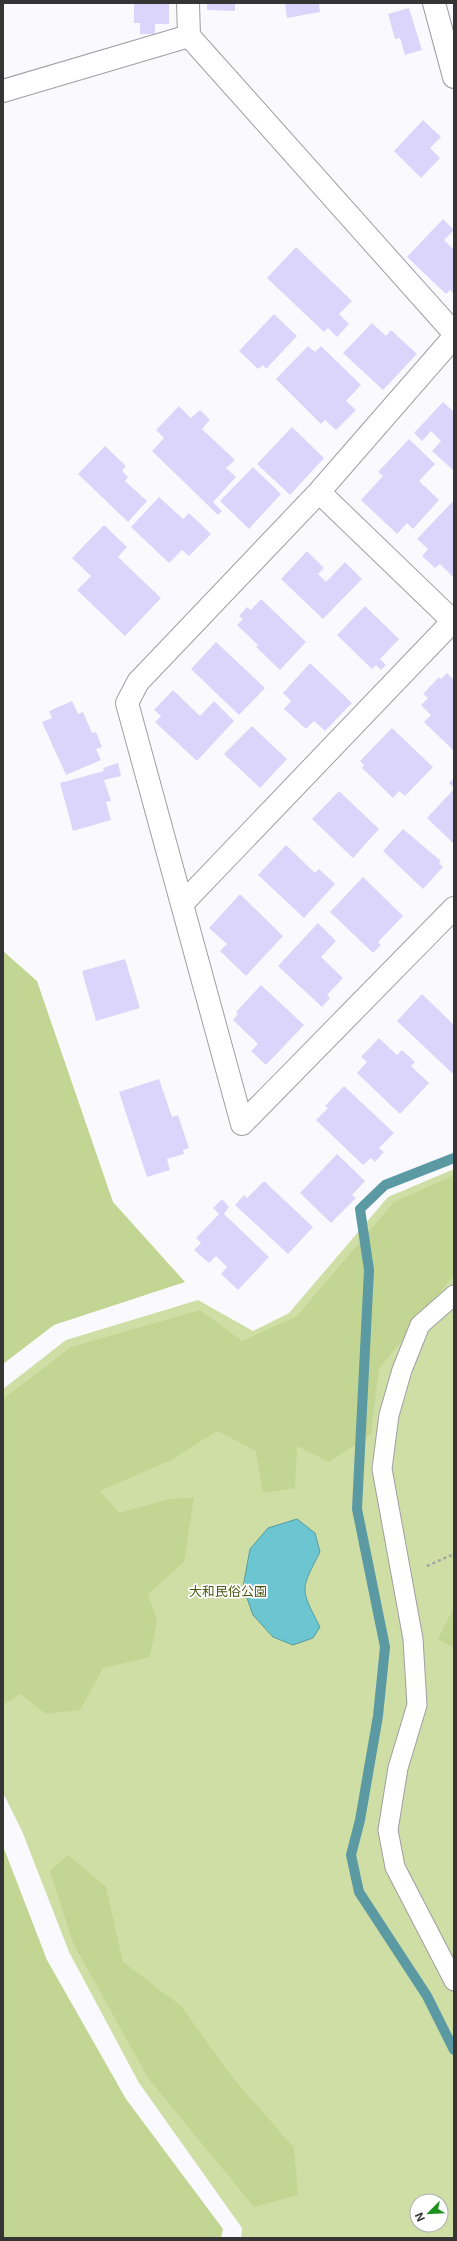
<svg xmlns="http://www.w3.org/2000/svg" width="457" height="2241" font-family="Inter,'Noto Sans JP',sans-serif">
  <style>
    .green { fill: #cfdea5; fill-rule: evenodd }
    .forest { fill: #c3d593 }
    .water { fill: #6bc6d1; stroke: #5b9aa2 }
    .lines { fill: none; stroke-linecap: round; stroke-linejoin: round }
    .stream { stroke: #5b9aa2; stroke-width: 10 }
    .building { fill: #dcd5fb }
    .service-casing { stroke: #9f9fa3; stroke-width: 21 }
    .minor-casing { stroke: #9f9fa3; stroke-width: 24 }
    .path { stroke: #a4a4a7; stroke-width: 2.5; stroke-dasharray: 3 3; stroke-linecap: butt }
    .service { stroke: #fff; stroke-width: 19 }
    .minor { stroke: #fff; stroke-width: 22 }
    .labels { text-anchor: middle; stroke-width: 3.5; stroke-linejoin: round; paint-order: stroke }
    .park-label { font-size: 13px; fill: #4c5a13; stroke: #fff }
  </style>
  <rect width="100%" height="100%" fill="#fafafe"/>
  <path class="green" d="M454,1169V2238H241L242,2228L139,2083L69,1952L22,1831L3,1793V1389L66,1340L198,1300L253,1331L289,1313L388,1197ZM417,2201H441V2225H417Z"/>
  <path class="forest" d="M3,951L37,981L113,1202L185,1282L54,1325L3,1364Z
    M454,1175V1275L379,1369L371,1434L329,1462L297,1446L295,1488L263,1493L256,1451L217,1431L171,1460L100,1491L119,1513L170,1499L194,1498L184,1562L148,1594L157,1621L150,1657L103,1668L80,1710L46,1714L20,1694L3,1705V1399L71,1347L200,1310L242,1341L297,1316L394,1202Z
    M454,1607V1648L438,1639Z
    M3,1846L47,1960L126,2099L223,2229L221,2238H3Z
    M68,1855L106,1887L123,1962L181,2006L233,2078L294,2148L298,2195L254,2207L148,2078L73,1943L50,1871Z"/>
  <path class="water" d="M297,1519L315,1533L320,1552C300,1591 300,1588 320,1627L313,1638L293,1645L273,1637L253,1615L243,1587L250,1549L268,1528Z"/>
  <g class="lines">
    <path class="stream" d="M454,1158L385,1185L360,1209L369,1270L357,1509L385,1647L378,1716L360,1820L351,1855L359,1892L427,1996L454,2050"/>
  </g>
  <path class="building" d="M134,3H169V24H155V34H140V23H134Z
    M207,3H235V11L207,10Z
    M285,3H319L320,12L287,18Z
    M409,8L422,50L405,55L400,38L395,39L388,14Z
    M423,120L441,137L430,148L440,158L421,178L394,151Z
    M443,219L454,230L444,240L454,250V294L450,290L446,294L407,257Z
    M296,247L352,301L339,314L349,324L337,337L328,328L324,332L267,278Z
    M274,314L297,336L266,369L263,365L258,369L239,351Z
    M372,323L386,336L391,330L417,354L383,390L343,353Z
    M308,346L315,352L321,346L361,385L346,401L356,410L336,430L325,420L321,424L276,379Z
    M443,402L454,412V471L432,451L441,441L431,431L422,441L414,433Z
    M179,406L191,418L200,410L210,420L202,429L235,460L226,468L236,477L213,502L222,511L218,515L152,451L164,438L156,430Z
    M292,427L324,458L290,495L257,464Z
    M409,439L435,464L419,481L439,500L413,529L407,523L397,534L361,500L383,476L378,472Z
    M105,446L126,466L122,471L128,477L125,481L147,501L128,522L78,474Z
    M253,467L281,494L249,529L220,501Z
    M159,497L183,519L189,513L211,534L189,556L182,550L169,563L131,527Z
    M454,500V578L440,564L435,568L422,556L428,549L417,539Z
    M104,525L127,547L118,557L161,598L125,636L77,590L91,576L72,558Z
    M307,551L324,568L318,574L326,582L345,562L362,579L323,619L281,579Z
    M261,599L306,642L280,670L256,647L258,645L237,625L243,619L239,616L247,607L251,610Z
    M365,606L399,639L380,659L386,665L381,670L376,665L372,669L337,635Z
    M216,642L265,688L239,715L191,669Z
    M310,663L352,703L325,731L314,721L306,729L284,709L291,701L283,693Z
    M447,673L454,680V751L424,722L431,715L421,705L428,698L423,694L439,677L441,679Z
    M173,690L200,716L214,701L234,721L197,761L155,722L161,716L154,710Z
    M72,701L78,714L83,712L92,733L96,732L102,747L96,749L101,760L66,775L42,722L52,718L49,711Z
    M252,726L287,759L260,788L224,754Z
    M392,728L433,767L405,796L399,791L393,798L362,768L364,765L360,761Z
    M118,763L121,776L104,780L111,801L106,802L111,820L73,831L60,783L104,771L103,768Z
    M454,778V788L449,783Z
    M454,789V844L427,818Z
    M339,791L379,829L353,858L312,819Z
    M403,829L441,861L439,863L443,867L423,889L383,851Z
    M286,845L315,873L319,869L335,884L304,918L258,875Z
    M363,877L403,916L378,942L381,945L373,953L330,912Z
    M240,894L283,936L246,976L220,951L227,944L209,928Z
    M318,923L336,941L321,957L343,978L327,995L330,998L322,1007L278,966Z
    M125,959L140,1008L96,1021L82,971Z
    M261,985L304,1025L266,1065L251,1051L258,1044L233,1020L238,1014L236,1012Z
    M422,994L454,1025V1075L397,1021Z
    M379,1038L397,1055L402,1050L415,1062L411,1066L429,1083L400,1114L357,1073L367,1062L361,1057Z
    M159,1079L172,1117L178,1115L189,1148L183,1150L184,1154L167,1159L170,1170L147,1177L119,1092Z
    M344,1086L394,1133L379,1148L384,1152L375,1162L371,1158L363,1165L316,1120L328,1108L325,1106Z
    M337,1154L365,1181L352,1195L356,1198L331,1223L300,1193Z
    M264,1181L313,1227L288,1254L235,1205L244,1195L247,1198Z
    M222,1199L229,1207L224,1214L269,1257L238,1290L221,1274L227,1267L216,1256L209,1263L194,1250L201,1243L196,1238L219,1214L213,1208Z"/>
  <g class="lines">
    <g class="service-casing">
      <path id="service" d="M454,1295L420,1325L402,1370L389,1415L382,1469L413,1639L417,1705L398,1768L388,1830L395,1867L454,1981"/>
    </g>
    <g class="minor-casing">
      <path id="minor" d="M188,3L189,36L454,333
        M434,3L454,77
        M3,91L189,36
        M454,337L319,492L138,682L127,703L242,1124L454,908
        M319,492L454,622
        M182,904L454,620"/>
    </g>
    <path class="path" d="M427,1566L454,1554"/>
    <use href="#service" class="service"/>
    <use href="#minor" class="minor"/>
  </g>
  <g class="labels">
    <g class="park-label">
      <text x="228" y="1596">大和民俗公園</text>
    </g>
  </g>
  <rect width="457" height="2241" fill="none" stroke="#353536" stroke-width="8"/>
  <g transform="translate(429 2213) rotate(246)"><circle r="19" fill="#ffffff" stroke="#aeaeaf"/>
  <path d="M0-3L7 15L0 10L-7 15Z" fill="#1d921e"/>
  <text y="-6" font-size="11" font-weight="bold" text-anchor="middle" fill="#353536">N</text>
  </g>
</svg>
